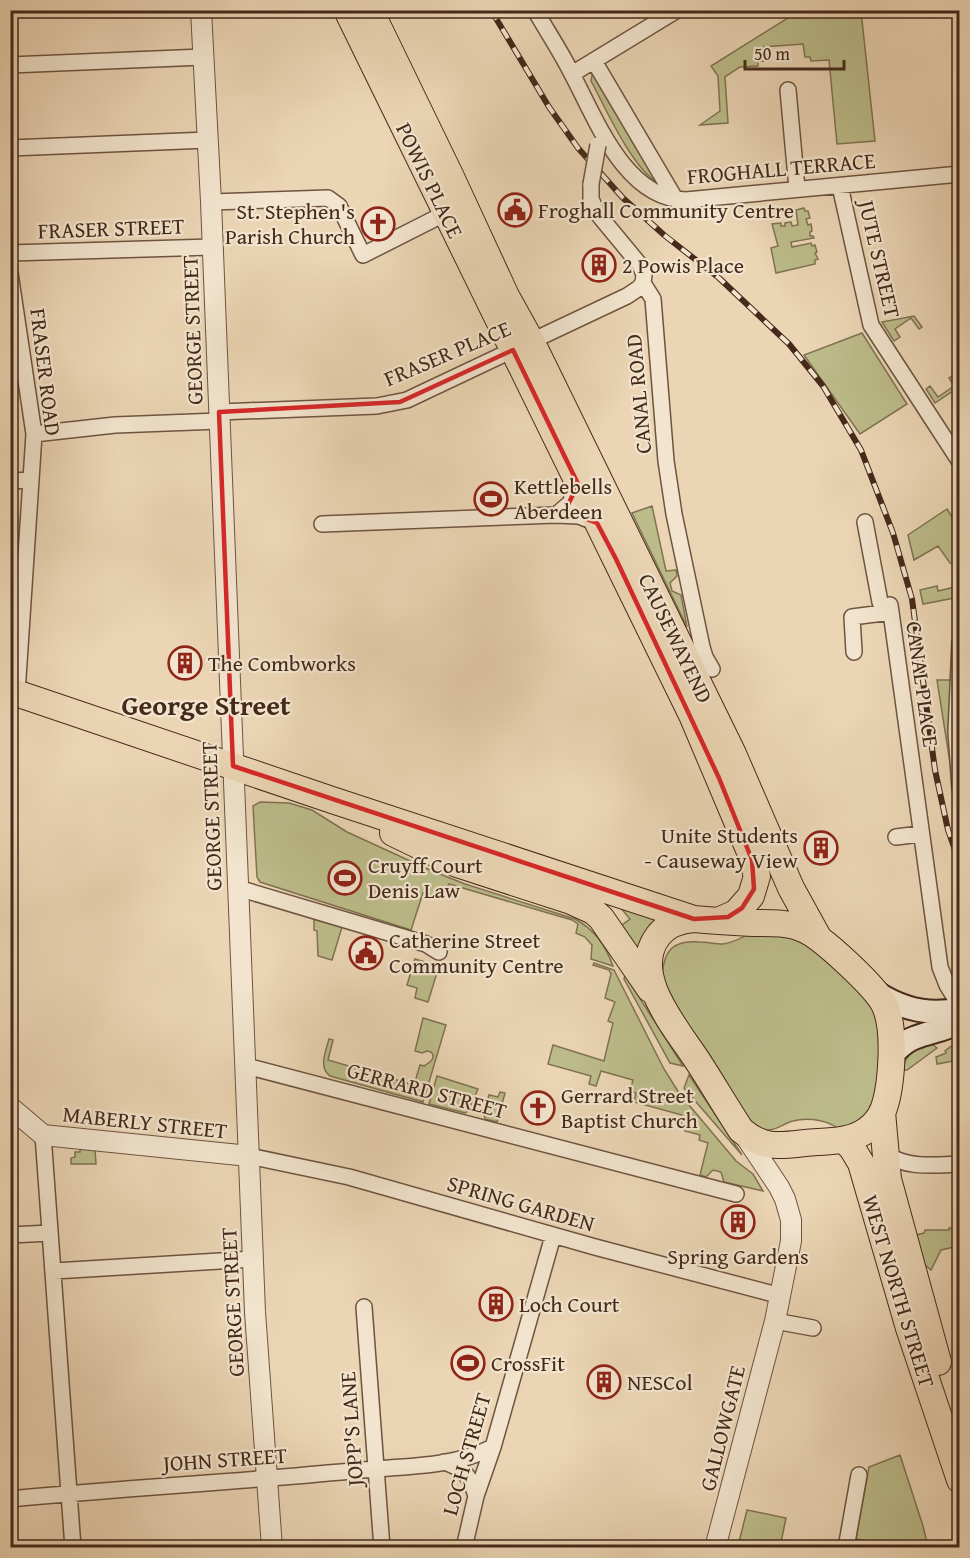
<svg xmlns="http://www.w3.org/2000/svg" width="970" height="1558" font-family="'Gentium Book Plus',serif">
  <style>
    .green { fill: #bcbc8a; stroke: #807252; stroke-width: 1.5 }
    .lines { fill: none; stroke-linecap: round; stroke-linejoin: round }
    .minor-casing { stroke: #6e5440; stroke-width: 18 }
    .tertiary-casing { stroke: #6e5440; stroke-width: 22 }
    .secondary-casing { stroke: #45291a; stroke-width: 26 }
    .primary-casing { stroke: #45291a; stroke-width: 28 }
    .minor { stroke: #f2e4ce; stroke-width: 15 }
    .tertiary { stroke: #f2e4ce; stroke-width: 20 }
    .secondary { stroke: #f2e4ce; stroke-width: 22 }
    .primary { stroke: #ebd5b4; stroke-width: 26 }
    .rail-casing { stroke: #45291a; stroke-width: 6 }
    .rail { stroke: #f2e4ce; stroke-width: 4; stroke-dasharray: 11; stroke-linecap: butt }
    .minor-bridge-casing { stroke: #6e5440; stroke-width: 18; stroke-linecap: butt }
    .minor-bridge { stroke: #f2e4ce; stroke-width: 15 }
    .marked { fill: none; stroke: #d62828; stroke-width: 4.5; stroke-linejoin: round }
    .labels { text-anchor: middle; stroke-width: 4.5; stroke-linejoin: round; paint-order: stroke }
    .street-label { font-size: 22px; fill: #45291a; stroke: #f2e4ce }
    .poi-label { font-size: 22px; fill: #45291a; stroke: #f2e4ce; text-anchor: start }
    .district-label { font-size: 28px; font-weight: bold; fill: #45291a; stroke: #f2e4ce }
  </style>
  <rect width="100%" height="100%" fill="#ebd5b4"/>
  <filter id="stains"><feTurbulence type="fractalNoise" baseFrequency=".00333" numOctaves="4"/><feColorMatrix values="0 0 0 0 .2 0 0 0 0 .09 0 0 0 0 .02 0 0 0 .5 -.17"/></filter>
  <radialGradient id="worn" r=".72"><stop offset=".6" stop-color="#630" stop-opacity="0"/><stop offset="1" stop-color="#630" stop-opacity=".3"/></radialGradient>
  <path class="green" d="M799,11H861L875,141L837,144L829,60L811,61L810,57H805L803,44L763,47L764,61H758V66L740,67L725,77L728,123L700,125L720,111L718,76L711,66Z
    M592,75L595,76L657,182C632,168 605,107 591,81Z
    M804,208L805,211H808L810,218L806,219L808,225L811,224L812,231L810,232V236H813L814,238L791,242L792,247L811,243L812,246L815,245L817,252L815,253L818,259L815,260V264L776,273L771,248L778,246L772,224L781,223V226H785V223L791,222L792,226L798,225L796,210Z
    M914,316L922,327L919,329L911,318L895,329L900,337L894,341L882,322Z
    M862,333L907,404L860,434L804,355Z
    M955,374L959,380V401L953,391L935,403L926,389L930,386L938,397L954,386L949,378Z
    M652,506L666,571L676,570L677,576L670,583L672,591L681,595L687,627L632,513Z
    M947,509L959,528V571L955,565L950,563L938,546L914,560L908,535Z
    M937,586L938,591L955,587L954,598L923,604L920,590Z
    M937,680H952L951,769Z
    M260,802L289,803L312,810L347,832L430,870L465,884L575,919C594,929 606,946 613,966L591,959L592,945L585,937L576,933L578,924L572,920L449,884L443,894L437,893L434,896L423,893L411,930L260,882L257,877L253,806Z
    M620,907L663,916C649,927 642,938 635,954L618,928L630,919Z
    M314,919L342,927L332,960L318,956L317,931L314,930Z
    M753,931L799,936L870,999L883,1020L874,1111L841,1132C832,1120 808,1117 793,1121C784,1123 776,1131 767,1130C757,1128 750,1121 743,1115L661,983C664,955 667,940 699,942C707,942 715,944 723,944C735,942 743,938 753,931Z
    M415,959L439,966L428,1002L415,998L417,988L407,985Z
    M594,963L614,970L664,1069L679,1093L736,1161L753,1174L763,1191L724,1182L721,1172L713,1170L706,1177L700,1175L708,1143L699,1140L700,1135L685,1131V1128L680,1127L682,1115L634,1102L636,1093L630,1091L633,1080L601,1071L596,1086L589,1084L591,1076L548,1064L553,1045L604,1061L613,1023L608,1021L615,1002L605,998L611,974L609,970L593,965Z
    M625,975L683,1066L670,1063L624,979Z
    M423,1018L446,1025L423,1102L330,1076C318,1067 326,1051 329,1039L333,1040L328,1060L414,1085L420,1065L424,1066C429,1063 437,1058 431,1052L427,1051L422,1053L415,1051Z
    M958,1041L959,1060L937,1064L936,1057L946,1053L945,1051Z
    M933,1045L937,1048L907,1070H903C905,1053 917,1047 933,1045Z
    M689,1075L742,1155L684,1088Z
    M437,1076L478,1089L468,1111L465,1113L429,1104Z
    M500,1092L505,1093L497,1122L485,1119L484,1114L489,1095L498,1097Z
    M80,1149L95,1150L96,1164H71V1158L75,1157V1152H80Z
    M949,1228H959V1246L941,1250L931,1270L924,1264L916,1235L924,1233L925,1230H949Z
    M900,1455L923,1526L928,1547H895L856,1539L869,1467Z
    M747,1510L786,1518L780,1547L738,1546Z"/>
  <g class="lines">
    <g class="minor-casing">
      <path id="minor" d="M535,10C547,31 561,52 572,74C596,119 625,199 686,200L960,174
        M594,61L676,200
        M10,65L203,57
        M572,74L677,10
        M788,90L797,189
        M10,148L208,140
        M591,184V199L597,213L640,265L644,275L643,283L653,299L666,461L674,514L702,647L705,657L712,669
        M840,186L871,325L960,462
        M211,202L328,198L339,206L363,255L446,213
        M10,253L212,247
        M10,273L34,434L17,693
        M219,412L377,406L407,400L627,296L639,288L643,283
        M34,434L115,425L219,421
        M10,481L31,480
        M556,515L570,503L578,484
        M865,522L880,602L891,612L940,967L947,985L960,1006
        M322,524L556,515L579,516L597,523
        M960,642L956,732L960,789
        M854,652L852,617L891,612L890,605
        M896,837L920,834
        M238,888L426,944L439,952
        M246,1066L736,1194
        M43,1135L73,1548
        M885,1153C906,1169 934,1165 960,1164
        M249,1156L349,1177L595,1247L781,1296
        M10,1235L50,1233
        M54,1271L253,1259
        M364,1307L382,1548
        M775,1321L813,1328
        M444,1462C465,1469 470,1476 476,1496
        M10,1499C124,1488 237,1482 351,1471C397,1466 451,1469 493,1447
        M464,1548L476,1496L493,1447L553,1236
        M846,1548L859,1475"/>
    </g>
    <g class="tertiary-casing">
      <path id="tertiary" d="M201,10L211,202L255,1312L272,1548
        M10,1107L43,1135L249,1156
        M715,1548L775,1321L791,1241V1220L785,1199L779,1187L743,1133"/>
    </g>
    <g class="secondary-casing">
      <path id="secondary" d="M877,993C902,1009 931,1016 960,1009
        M891,1055C898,1049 905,1041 914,1038C929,1032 945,1030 960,1022"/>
    </g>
    <g class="primary-casing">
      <path id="primary" d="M347,10L692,715L750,852L757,876L751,896L736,913L718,921
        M370,10L451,177L506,296L531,341L733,754L791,888L818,937
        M10,691L332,800L694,919
        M393,833L457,864L571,901L593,911L601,918L650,989
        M694,919C714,921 733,922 753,923C769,923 788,922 803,929C821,936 877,988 885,1006C896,1030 892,1090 882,1113C878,1120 873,1126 867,1130C849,1143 826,1141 805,1143C778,1146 763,1149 741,1130C726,1107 712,1083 697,1060C676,1028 629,974 658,936C667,924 680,920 694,919Z
        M882,1112L888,1179L938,1362
        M844,1140L852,1148L861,1163L909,1328L960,1480"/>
    </g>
    <use href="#minor" class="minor"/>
    <use href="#tertiary" class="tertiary"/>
    <use href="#secondary" class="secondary"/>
    <use href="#primary" class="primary"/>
    <g class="rail-casing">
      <path id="rail" d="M491,10L549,107L578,148L623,198L664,235L719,278L789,344L823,386L861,450L893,533L912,599L935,770L948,830L960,864"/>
    </g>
    <use href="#rail" class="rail"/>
    <g class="minor-bridge-casing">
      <path id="minor-bridge" d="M591,184L598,145"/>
    </g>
    <use href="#minor-bridge" class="minor-bridge"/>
  </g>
  <path class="marked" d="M513,350L578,484L565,511L597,523L616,559L719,778L752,860L754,889L742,908L728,917L694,919L233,766L219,412L400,402Z"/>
  <defs>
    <g id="civic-ring" transform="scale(1.725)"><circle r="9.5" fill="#f2e4ce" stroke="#8f2418" stroke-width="1.5"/><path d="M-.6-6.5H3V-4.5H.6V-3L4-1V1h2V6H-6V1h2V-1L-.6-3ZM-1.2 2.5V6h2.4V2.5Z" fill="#8f2418"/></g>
    <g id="church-ring" transform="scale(1.725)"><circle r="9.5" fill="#f2e4ce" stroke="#8f2418" stroke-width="1.5"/><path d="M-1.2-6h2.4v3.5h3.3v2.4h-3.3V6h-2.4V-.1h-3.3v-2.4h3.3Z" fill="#8f2418"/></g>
    <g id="building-ring" transform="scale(1.725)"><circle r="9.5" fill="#f2e4ce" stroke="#8f2418" stroke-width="1.5"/><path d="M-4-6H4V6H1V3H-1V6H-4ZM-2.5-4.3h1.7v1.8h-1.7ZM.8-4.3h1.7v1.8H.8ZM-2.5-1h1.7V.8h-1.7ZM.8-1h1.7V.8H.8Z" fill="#8f2418"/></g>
    <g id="stadium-ring" transform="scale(1.725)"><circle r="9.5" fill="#f2e4ce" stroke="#8f2418" stroke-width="1.5"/><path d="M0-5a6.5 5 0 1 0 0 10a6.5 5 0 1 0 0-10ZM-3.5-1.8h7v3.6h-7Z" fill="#8f2418"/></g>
  </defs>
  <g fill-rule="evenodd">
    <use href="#civic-ring" x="515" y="210"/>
    <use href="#church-ring" x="378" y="224"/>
    <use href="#building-ring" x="599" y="265"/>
    <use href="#stadium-ring" x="491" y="499"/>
    <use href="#building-ring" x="185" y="663"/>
    <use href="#building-ring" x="821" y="848"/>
    <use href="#stadium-ring" x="345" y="878"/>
    <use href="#civic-ring" x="366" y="953"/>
    <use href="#church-ring" x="538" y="1108"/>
    <use href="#building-ring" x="738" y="1222"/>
    <use href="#building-ring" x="496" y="1304"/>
    <use href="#stadium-ring" x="468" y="1363"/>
    <use href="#building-ring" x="604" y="1382"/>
  </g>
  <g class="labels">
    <g class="street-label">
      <text transform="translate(781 168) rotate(-5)" y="8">FROGHALL TERRACE</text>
      <text transform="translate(430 180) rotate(64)" y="8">POWIS PLACE</text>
      <text transform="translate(111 228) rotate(-2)" y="8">FRASER STREET</text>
      <text transform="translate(880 259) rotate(77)" y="8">JUTE STREET</text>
      <text transform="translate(192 330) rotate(-92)" y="8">GEORGE STREET</text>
      <text transform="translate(447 353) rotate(-23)" y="8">FRASER PLACE</text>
      <text transform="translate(46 372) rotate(83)" y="8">FRASER ROAD</text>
      <text transform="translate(638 394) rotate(-95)" y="8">CANAL ROAD</text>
      <text transform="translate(676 638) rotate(64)" y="8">CAUSEWAYEND</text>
      <text transform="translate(923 684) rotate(82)" y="8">CANAL PLACE</text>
      <text transform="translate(211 816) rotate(-92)" y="8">GEORGE STREET</text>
      <text transform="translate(427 1090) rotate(15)" y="8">GERRARD STREET</text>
      <text transform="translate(145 1122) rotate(6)" y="8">MABERLY STREET</text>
      <text transform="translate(521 1203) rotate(16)" y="8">SPRING GARDEN</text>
      <text transform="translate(899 1291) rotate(73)" y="8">WEST NORTH STREET</text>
      <text transform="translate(232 1302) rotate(-93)" y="8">GEORGE STREET</text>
      <text transform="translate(722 1428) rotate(-76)" y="8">GALLOWGATE</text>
      <text transform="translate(351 1429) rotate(-94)" y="8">JOPP'S LANE</text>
      <text transform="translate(466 1454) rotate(-74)" y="8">LOCH STREET</text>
      <text transform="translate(225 1459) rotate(-4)" y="8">JOHN STREET</text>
    </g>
    <g class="poi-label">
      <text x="538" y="218">Froghall Community Centre</text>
      <text x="355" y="219" text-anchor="end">St. Stephen's<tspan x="355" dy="25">Parish Church</tspan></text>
      <text x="622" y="273">2 Powis Place</text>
      <text x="514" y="494">Kettlebells<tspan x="514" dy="25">Aberdeen</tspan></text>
      <text x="208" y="671">The Combworks</text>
      <text x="798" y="843" text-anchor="end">Unite Students<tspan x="798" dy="25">- Causeway View</tspan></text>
      <text x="368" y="873">Cruyff Court<tspan x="368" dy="25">Denis Law</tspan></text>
      <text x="389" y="948">Catherine Street<tspan x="389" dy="25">Community Centre</tspan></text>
      <text x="561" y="1103">Gerrard Street<tspan x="561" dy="25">Baptist Church</tspan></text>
      <text x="738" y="1264" text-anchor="middle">Spring Gardens</text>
      <text x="519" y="1312">Loch Court</text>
      <text x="491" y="1371">CrossFit</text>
      <text x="627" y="1390">NESCol</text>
    </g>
    <g class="district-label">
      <text x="206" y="715">George Street</text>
    </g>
  </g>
  <rect width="970" height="1558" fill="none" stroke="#ebd5b4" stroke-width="36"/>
  <rect x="12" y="12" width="946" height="1534" fill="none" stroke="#45291a" stroke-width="3"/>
  <rect x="18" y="18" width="934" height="1522" fill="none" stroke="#45291a" stroke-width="1.5"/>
  <path d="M745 60v9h99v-9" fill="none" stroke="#45291a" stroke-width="3"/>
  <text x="754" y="60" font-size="18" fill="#45291a" stroke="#f2e4ce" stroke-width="4.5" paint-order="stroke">50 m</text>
  <rect width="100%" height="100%" filter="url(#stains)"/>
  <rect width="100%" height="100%" fill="url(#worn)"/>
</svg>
